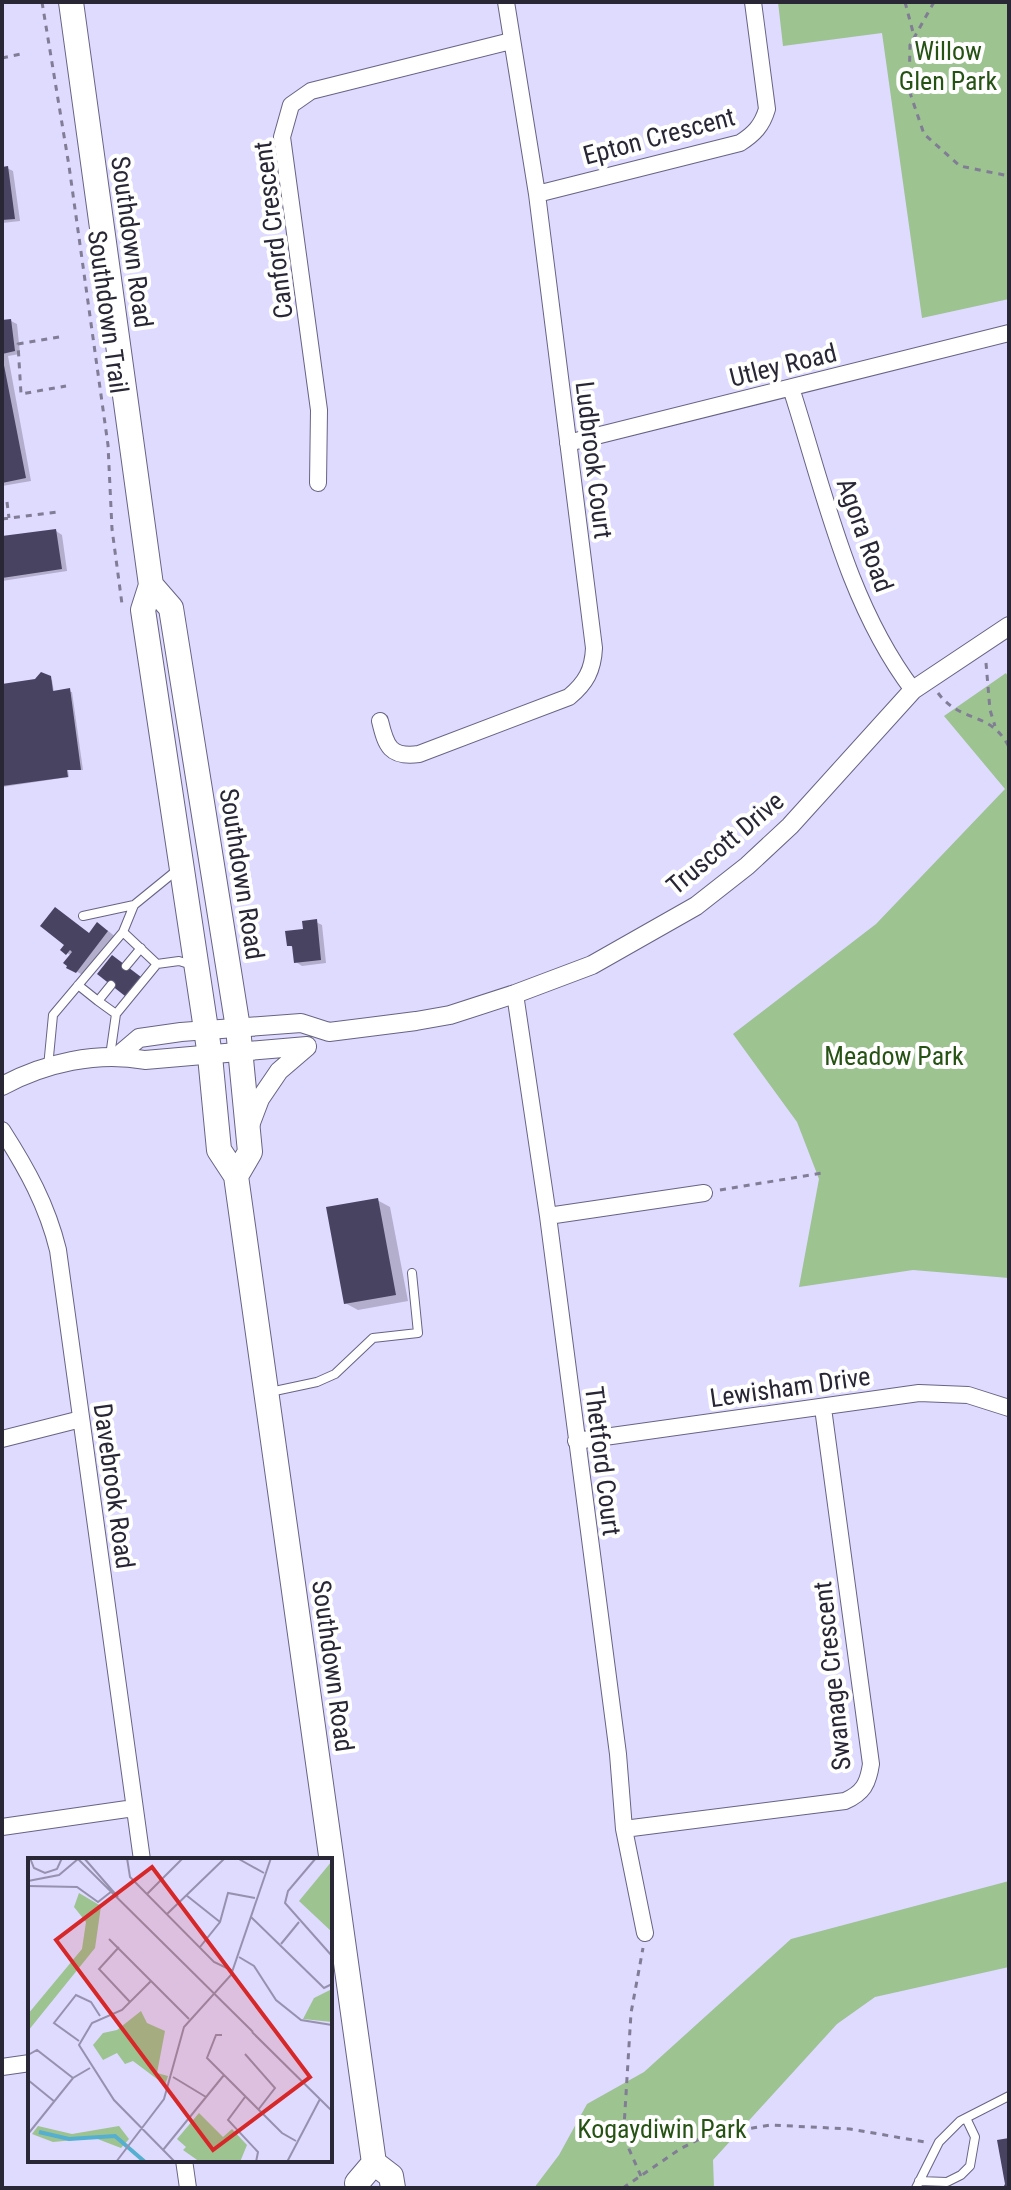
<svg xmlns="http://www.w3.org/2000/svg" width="1011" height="2190" font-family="'Roboto Condensed',sans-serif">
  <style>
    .green { fill: #9dc390 }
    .shadow { fill: #0003 }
    .building { fill: #484361 }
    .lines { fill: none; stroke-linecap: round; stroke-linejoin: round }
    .service-casing { stroke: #676382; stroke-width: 10 }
    .minor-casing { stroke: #676382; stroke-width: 18 }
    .tertiary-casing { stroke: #676382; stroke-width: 20 }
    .primary-casing { stroke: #676382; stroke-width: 26 }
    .path { stroke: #807d95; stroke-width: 3; stroke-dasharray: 6 6; stroke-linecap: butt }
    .service { stroke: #fff; stroke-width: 8 }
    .minor { stroke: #fff; stroke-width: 16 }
    .tertiary { stroke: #fff; stroke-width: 18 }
    .primary { stroke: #fff; stroke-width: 24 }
    .labels { text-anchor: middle; stroke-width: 8; stroke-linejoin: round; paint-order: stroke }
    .park-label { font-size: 26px; fill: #265214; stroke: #fff }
    .street-label { font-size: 26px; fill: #292735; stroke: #fff }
    .inset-river { fill: none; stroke: #54afd0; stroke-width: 4 }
    .inset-road { fill: none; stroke: #9692ae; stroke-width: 2 }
    .view { fill: #d62828; fill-opacity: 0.15; stroke: #d62828; stroke-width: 4 }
    .inset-edge { fill: none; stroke: #292735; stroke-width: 4 }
  </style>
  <rect width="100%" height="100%" fill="#dfdaff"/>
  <path class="green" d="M778,2H1009V299L922,318L882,33L783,46Z
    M1006,673L1009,679V1278L913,1270L799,1287L819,1179L797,1122L733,1034L876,924L1005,789L944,716Z
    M1009,1881V1967L875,1997L837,2024L713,2160L714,2188H534L559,2155L587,2104L644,2072L791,1939Z"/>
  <path class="shadow" d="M7,168L13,171L20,221L2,223V169Z
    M11,321L17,324L20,354L8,356L31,481L2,486V323Z
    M56,531L62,535L67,571L2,581V538Z
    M42,675L52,680L54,692H72L83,770H68L69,777L2,787V686L36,681Z
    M316,922L322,925L326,963L302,966L296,962L294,948L289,945Z
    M107,930L117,938L86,977L69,967L72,956L62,950L90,935Z
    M377,1200L390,1207L408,1301L358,1310L345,1303Z"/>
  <path class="building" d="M8,166L15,219L2,220V167Z
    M11,319L15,351L2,354V320Z
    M2,355L26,478L2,483Z
    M56,529L62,569L2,578V536Z
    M41,672L51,676L53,691L70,688L81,770H67L68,777L2,786V684L35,679Z
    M55,907L89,933L97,922L108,931L76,973L66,968L67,966L63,963L72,952L70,950L66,955L60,950L64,945L40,926Z
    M317,919L321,960L294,963L292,946H287L285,931L303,929L302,921Z
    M112,955L141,977L125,996L97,974Z
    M378,1198L396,1295L344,1304L326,1207Z
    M1009,2138V2188H1003L1005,2184L997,2140Z"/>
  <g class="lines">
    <g class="service-casing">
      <path id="service" d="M177,870L134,905L123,932L157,964L179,961L192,965
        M83,916L134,905
        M126,966L141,948
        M78,985L98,1001
        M111,985L98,1001L116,1014
        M110,1056L116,1014L157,964
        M48,1067L53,1015L123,932
        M270,1392L317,1382L335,1374L373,1338L418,1333L412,1273
        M919,2181L947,2182L961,2175L970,2166L975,2137L966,2118
        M916,2188L939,2142L960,2121L1009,2096"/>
    </g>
    <g class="minor-casing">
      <path id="minor" d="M537,194L740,143C754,134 762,126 767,109L753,2
        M791,388C824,490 847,603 913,690
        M568,443L1009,333
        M318,483L319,410L282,137L291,105L311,91L511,41
        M380,721C386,746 390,758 419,754L569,697C586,683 593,670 594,648L537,194L506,2
        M515,994L548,1216L618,1754L624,1829L645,1933
        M2,1130C27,1169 47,1205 58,1250L142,1860
        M548,1216L704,1193
        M2,1439L81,1419
        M576,1441L919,1393L968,1395L1009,1408
        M2,1827L134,1808
        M624,1829L845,1801C863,1793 868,1784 871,1764L823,1408
        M2,2067L30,2063
        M184,2160L188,2188"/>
    </g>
    <g class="tertiary-casing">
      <path id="tertiary" d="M119,1055L139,1038L181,1032L301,1023L329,1032L416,1021L450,1015L515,994L592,965L696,906L747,866L790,826L913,690L1009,626
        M2,1086C45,1063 97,1051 145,1060L307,1046
        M249,1128L260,1099L279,1071L307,1047"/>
    </g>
    <g class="primary-casing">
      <path id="primary" d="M71,2L151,585L143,610L210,1056L219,1150L236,1176L374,2163L391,2176L393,2188
        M151,585L171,608L238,1028L250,1152L236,1176
        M358,2188L357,2183L374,2163"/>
    </g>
    <path class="path" d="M42,2L69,166L108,445L112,529L122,604
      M905,2L914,36
      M934,2L910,45L909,90L924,134L960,166L1009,176
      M2,58L21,54
      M59,337L18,344L21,394L66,386
      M7,502L9,518
      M2,519L58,512
      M986,663L990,710L995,726
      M938,693C961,724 990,710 1009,747
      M720,1190L822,1173
      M641,2176L629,2149L624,2127L631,2013L643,1948
      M623,2188L680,2149L705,2136L771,2125L850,2129L925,2142"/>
    <use href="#service" class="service"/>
    <use href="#minor" class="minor"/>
    <use href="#tertiary" class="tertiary"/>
    <use href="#primary" class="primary"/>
  </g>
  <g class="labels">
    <g class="park-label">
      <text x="948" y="60">Willow<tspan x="948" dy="30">Glen Park</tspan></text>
      <text x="894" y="1065">Meadow Park</text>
      <text x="662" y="2138">Kogaydiwin Park</text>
    </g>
    <g class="street-label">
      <text transform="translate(659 136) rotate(-15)" y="9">Epton Crescent</text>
      <text transform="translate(273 230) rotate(-97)" y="9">Canford Crescent</text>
      <text transform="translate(132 242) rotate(82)" y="9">Southdown Road</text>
      <text transform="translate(108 312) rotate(82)" y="9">Southdown Trail</text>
      <text transform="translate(783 365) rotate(-14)" y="9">Utley Road</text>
      <text transform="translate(594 460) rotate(83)" y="9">Ludbrook Court</text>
      <text transform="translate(865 535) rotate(70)" y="9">Agora Road</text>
      <text transform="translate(725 843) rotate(-40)" y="9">Truscott Drive</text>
      <text transform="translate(242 874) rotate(81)" y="9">Southdown Road</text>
      <text transform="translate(790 1387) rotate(-8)" y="9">Lewisham Drive</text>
      <text transform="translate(603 1461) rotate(83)" y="9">Thetford Court</text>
      <text transform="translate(114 1486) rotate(82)" y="9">Davebrook Road</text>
      <text transform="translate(333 1666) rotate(82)" y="9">Southdown Road</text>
      <text transform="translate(832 1676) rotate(-96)" y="9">Swanage Crescent</text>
    </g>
  </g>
  <g transform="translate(28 1858)">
    <rect width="304" height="304" fill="#dfdaff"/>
    <path d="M304,3V74L271,43ZM51,35L73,48L67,90L0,173V156L54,91L58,64L46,49ZM304,131V164L275,161L286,140ZM113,153L119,165L137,173L129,215L140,218L137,227L105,203L97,206L89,195L75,202L65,187L75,175L89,172ZM171,255L195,279L204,271L219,287L212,304H172L155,292L158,289L149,281ZM10,268L44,276L91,268L101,281L93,290L67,280L25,284L4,276Z" fill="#9dc390"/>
    <path class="inset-river" d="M11,274L41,281L87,278L117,304"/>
    <path class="inset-road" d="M2,0L6,10L17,15L29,11L34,0M49,0L225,174M56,0L90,39M99,0L102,19L186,104L205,113M209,0L236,15M288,0L260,33L257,45L304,98M0,23L31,17L50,1M0,28L49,29L70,44L84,33M119,36L155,0M158,37L192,64M139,56L197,0M223,59L296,130L304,126M81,81L161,161M253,86L271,64M91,89L71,111L102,144M172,89L192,64L200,35L227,40M211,99L226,108L248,142L273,162L304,167M123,123L94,152L64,165L51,187L86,242L147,304M224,174L304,253M194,177H188L179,200L254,275L268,283M51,183L26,165L48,137L63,144L72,158M217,196L247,230L230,252M0,197L9,192L45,220M145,219L178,239M0,222L27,244M217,239L200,262L230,294L228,304M0,276L45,220L62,210M135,292L196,217M88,304L136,241L156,169L203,117L243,0M259,304L292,241"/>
    <path class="view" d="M124,9L282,219L185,292L28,82Z"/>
    <rect width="304" height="304" class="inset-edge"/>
  </g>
  <rect width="1011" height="2190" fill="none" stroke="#292735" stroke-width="8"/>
</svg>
